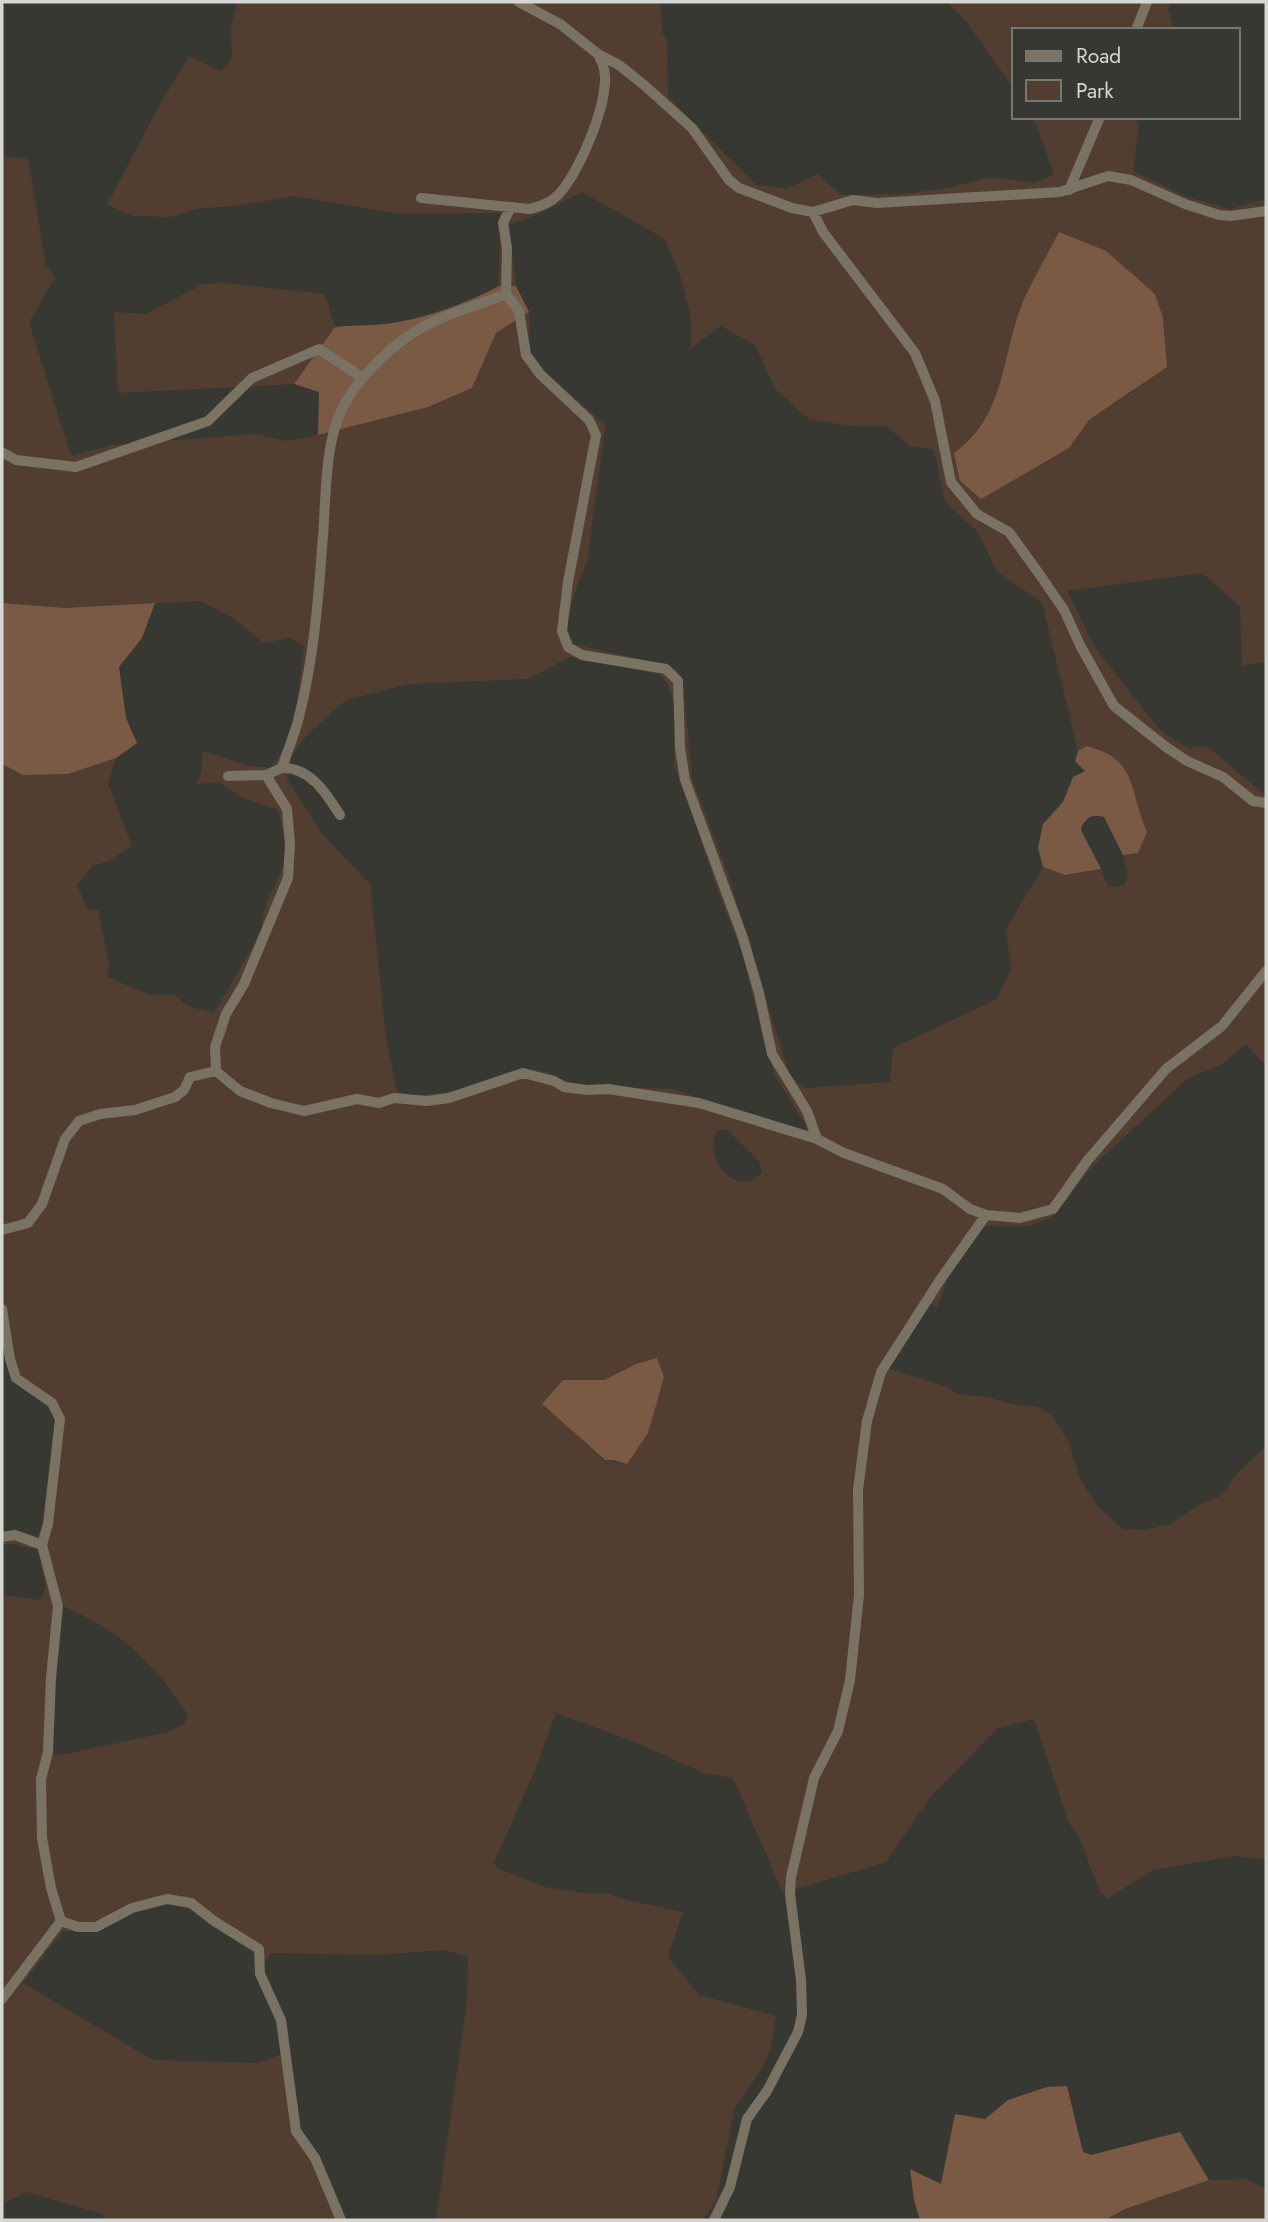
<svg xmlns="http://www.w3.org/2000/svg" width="1268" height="2222" font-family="Jost,sans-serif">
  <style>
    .green { fill: #513e31; fill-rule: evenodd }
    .forest { fill: #7a5a45 }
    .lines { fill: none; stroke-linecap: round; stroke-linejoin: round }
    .minor { stroke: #7a7364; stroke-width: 10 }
  </style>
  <rect width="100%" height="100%" fill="#373831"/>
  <path class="green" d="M237,2H660L663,35L667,41L668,97L756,185L787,189L817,174L842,195L903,194L948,188L990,177L1035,183L1054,174L1037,126L1031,117H1134L1139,124L1133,171L1187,197L1230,209L1266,199V662L1242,666L1240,606L1202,573L1067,591L1094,646L1159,729L1174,740L1189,748L1207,746L1266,796V1066L1246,1044L1221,1065L1188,1078L1090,1169L1054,1216L1030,1226H983L948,1278L937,1307L930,1303L887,1368L947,1387L956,1394L987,1397L1013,1404L1038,1407L1052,1415L1069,1443L1080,1479L1098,1507L1123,1529L1144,1530L1170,1524L1202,1503L1221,1496L1237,1473L1266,1446V1860L1233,1856L1153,1870L1107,1899L1098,1888L1080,1838L1069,1823L1034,1719L998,1728L931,1796L886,1862L783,1893L733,1778L704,1773L632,1741L556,1713L534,1773L494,1862L497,1868L545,1887L584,1893H607L622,1899L683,1912L668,1956L699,1995L776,2016L770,2050L761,2070L735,2108L716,2201L703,2220H436L467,2001L468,1957L445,1950L375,1955L271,1953L262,1965L285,2019L300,2129L346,2220H103V2214L26,2192L2,2204V1595L41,1600L46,1586L38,1550L13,1544L2,1545V1533L15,1532L38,1536L44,1523L57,1419L49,1405L14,1380L2,1329V764L23,775L68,774L116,758L108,784L132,846L109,861L92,866L77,885L88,910H98L109,962L107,977L151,995H174L188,1006L214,1013L262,930C260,902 279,887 284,861C288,845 281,825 278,810L243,798L219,782L196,784L201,773L203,751L249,766L270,768C297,743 299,681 304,646L290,638L264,643L235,619L201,601L65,608L2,603V156L28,159L46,265L55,278L29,322L71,456L112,445L255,434L287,441L318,435L428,407L472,388L496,333L529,312L530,351L547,373L601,421L605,427L587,563L577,586L566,626L574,644L665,665L677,670L685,701L692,778L726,868L790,1077L806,1088L890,1082L893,1048L997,999L1011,969L1006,929L1043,867L1065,875L1101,869L1108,886L1116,887L1124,885L1128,876L1123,855L1138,853L1147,832L1137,810L1130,781L1086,746L1078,751L1042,602L997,572L977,531L945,502L934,450L910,446L886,426H851L809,419L776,390L755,345L721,326L691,348V318L681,278L665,239L582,192L541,213L509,225L516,286H499L500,213H395L294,196L242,205L196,209L171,217L133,216L107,205L156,111L189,56L220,71C238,60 230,47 231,30C232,21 235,11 237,2ZM1022,305L1134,391L1089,420L1069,448L954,453C1000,419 1008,358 1022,305ZM570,657L660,674L669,687L676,713L674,766L686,795L716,886L743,955L763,1038L776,1078L806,1125L807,1131L746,1114L672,1089L576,1086L548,1072L520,1069L457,1090L416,1096L397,1091L386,1037L370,884L322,834L287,779L292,755L307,735L346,700L409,684L528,679ZM726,1129L759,1161L762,1172L753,1180C748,1181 741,1182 736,1180C718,1174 708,1146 717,1131ZM657,1359L664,1377L658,1396L627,1464L604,1460L542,1404L585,1381L604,1380L636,1364ZM63,1606C123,1632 152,1661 188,1715L184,1724L168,1732L61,1755L48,1752ZM167,1902L190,1907L255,1951L278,2021L282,2054L258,2063L153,2060L23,1983L62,1932L77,1930Z
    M947,2H1171L1168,9L1174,30H1014V89L966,21Z
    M225,283L325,294L335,327L294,384L118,393L114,312L146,314L203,284Z
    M1246,2179L1266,2189V2220H1105L1125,2209L1209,2180Z"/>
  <path class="forest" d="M1059,232L1106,251L1155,294L1163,318L1167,367L1089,420L1069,448L981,499L960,481L954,453C1006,415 1001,358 1022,304C1032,280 1047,256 1059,232Z
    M499,286H516L529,312L496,333L472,388L428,407L318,435L319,392L294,384L335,327C352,325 368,326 385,324C424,319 463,305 499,286Z
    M2,603L65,608L155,603L142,638L119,667L126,718L137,743L116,758L68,774L23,775L2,764Z
    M1086,746C1138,758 1129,791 1147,832L1138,853L1123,855L1104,817C1091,814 1089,816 1081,827L1082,832L1101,869L1065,875L1043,867L1038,848L1043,824L1063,802L1073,777L1085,771L1075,761L1078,751Z
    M657,1358L664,1377L648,1433L627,1464L613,1460H605L542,1404L563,1380H604L636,1364Z
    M1067,2086L1083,2152L1091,2155L1180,2132L1209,2180L1125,2209L1105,2220H920L914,2200L910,2169L941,2184L955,2114L985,2119L1008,2100L1047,2087Z"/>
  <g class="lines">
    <path class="minor" d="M519,2L560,24L598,54L619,65L644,85L692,128L729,180L739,188L792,208L813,212L853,200L877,203L1060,192L1108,176L1131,180L1185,204L1219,215L1231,216L1266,211
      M1136,30L1147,2
      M1069,190L1100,117
      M421,198L530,209C541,206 550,203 558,195C579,174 611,99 604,69C603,64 600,59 598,54
      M813,212L823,232L915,353L935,401L951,482L977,514L1009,532L1040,575L1064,610L1081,647L1114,706L1166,747L1187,761L1223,777L1253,801L1266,803
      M506,294L519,311L526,355L540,374L589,420L596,435L568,582L562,631L568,647L582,655L666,669L678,681L680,748L685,780L743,938L759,993L772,1054L807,1111L817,1139L844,1153L943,1189L970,1209L986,1215L1020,1218L1053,1209L1087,1161L1166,1069L1222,1026L1266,971
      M2,452L16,460L76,467L208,421L252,378L319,349L363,378
      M282,768C310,767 326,793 340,815
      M228,776L266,775L282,768C287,751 295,734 299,717C313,662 318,604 322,548C326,509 324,458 337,421C348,390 375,362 400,342C431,317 469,309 506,294L507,248L503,223L511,207
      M216,1071L240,1091L271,1103L304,1111L357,1099L379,1103L394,1098L427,1101L449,1098L523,1073L554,1081L564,1087L587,1090L608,1089L699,1103L817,1139
      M2,1230L28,1223L42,1204L65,1139L79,1121L100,1114L135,1110L175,1097L184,1090L190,1077L216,1071L215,1047L226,1014L244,984L288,878L290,844L287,809L266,775
      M2,1309L10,1359L16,1378L52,1403L60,1419L48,1524L42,1545L58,1606L51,1678L48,1752L41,1779L42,1838L51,1888L61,1921L78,1927H96L132,1908L167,1899L191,1903L214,1921L259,1949L260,1974L281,2020L296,2131L315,2158L341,2220
      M2,1537L15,1535L42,1545
      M2,1999L61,1921
      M714,2220L730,2187L747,2119L767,2091L798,2032L802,2015L801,1980L790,1894L791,1877L814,1778L838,1731L850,1680L859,1595L858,1490L867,1421L881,1372L940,1280L986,1215"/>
  </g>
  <rect width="1268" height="2222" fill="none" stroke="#d6d7d2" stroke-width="7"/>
  <rect x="1012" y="28" width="228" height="91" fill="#373831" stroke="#777871" stroke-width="2"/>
  <rect x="1026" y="51" width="35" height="10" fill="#7a7364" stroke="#777871" stroke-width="2"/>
  <text x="1076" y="63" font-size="21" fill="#d6d7d2">Road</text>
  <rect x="1026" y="80" width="35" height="21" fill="#513e31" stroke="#777871" stroke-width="2"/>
  <text x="1076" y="98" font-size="21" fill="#d6d7d2">Park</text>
</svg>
